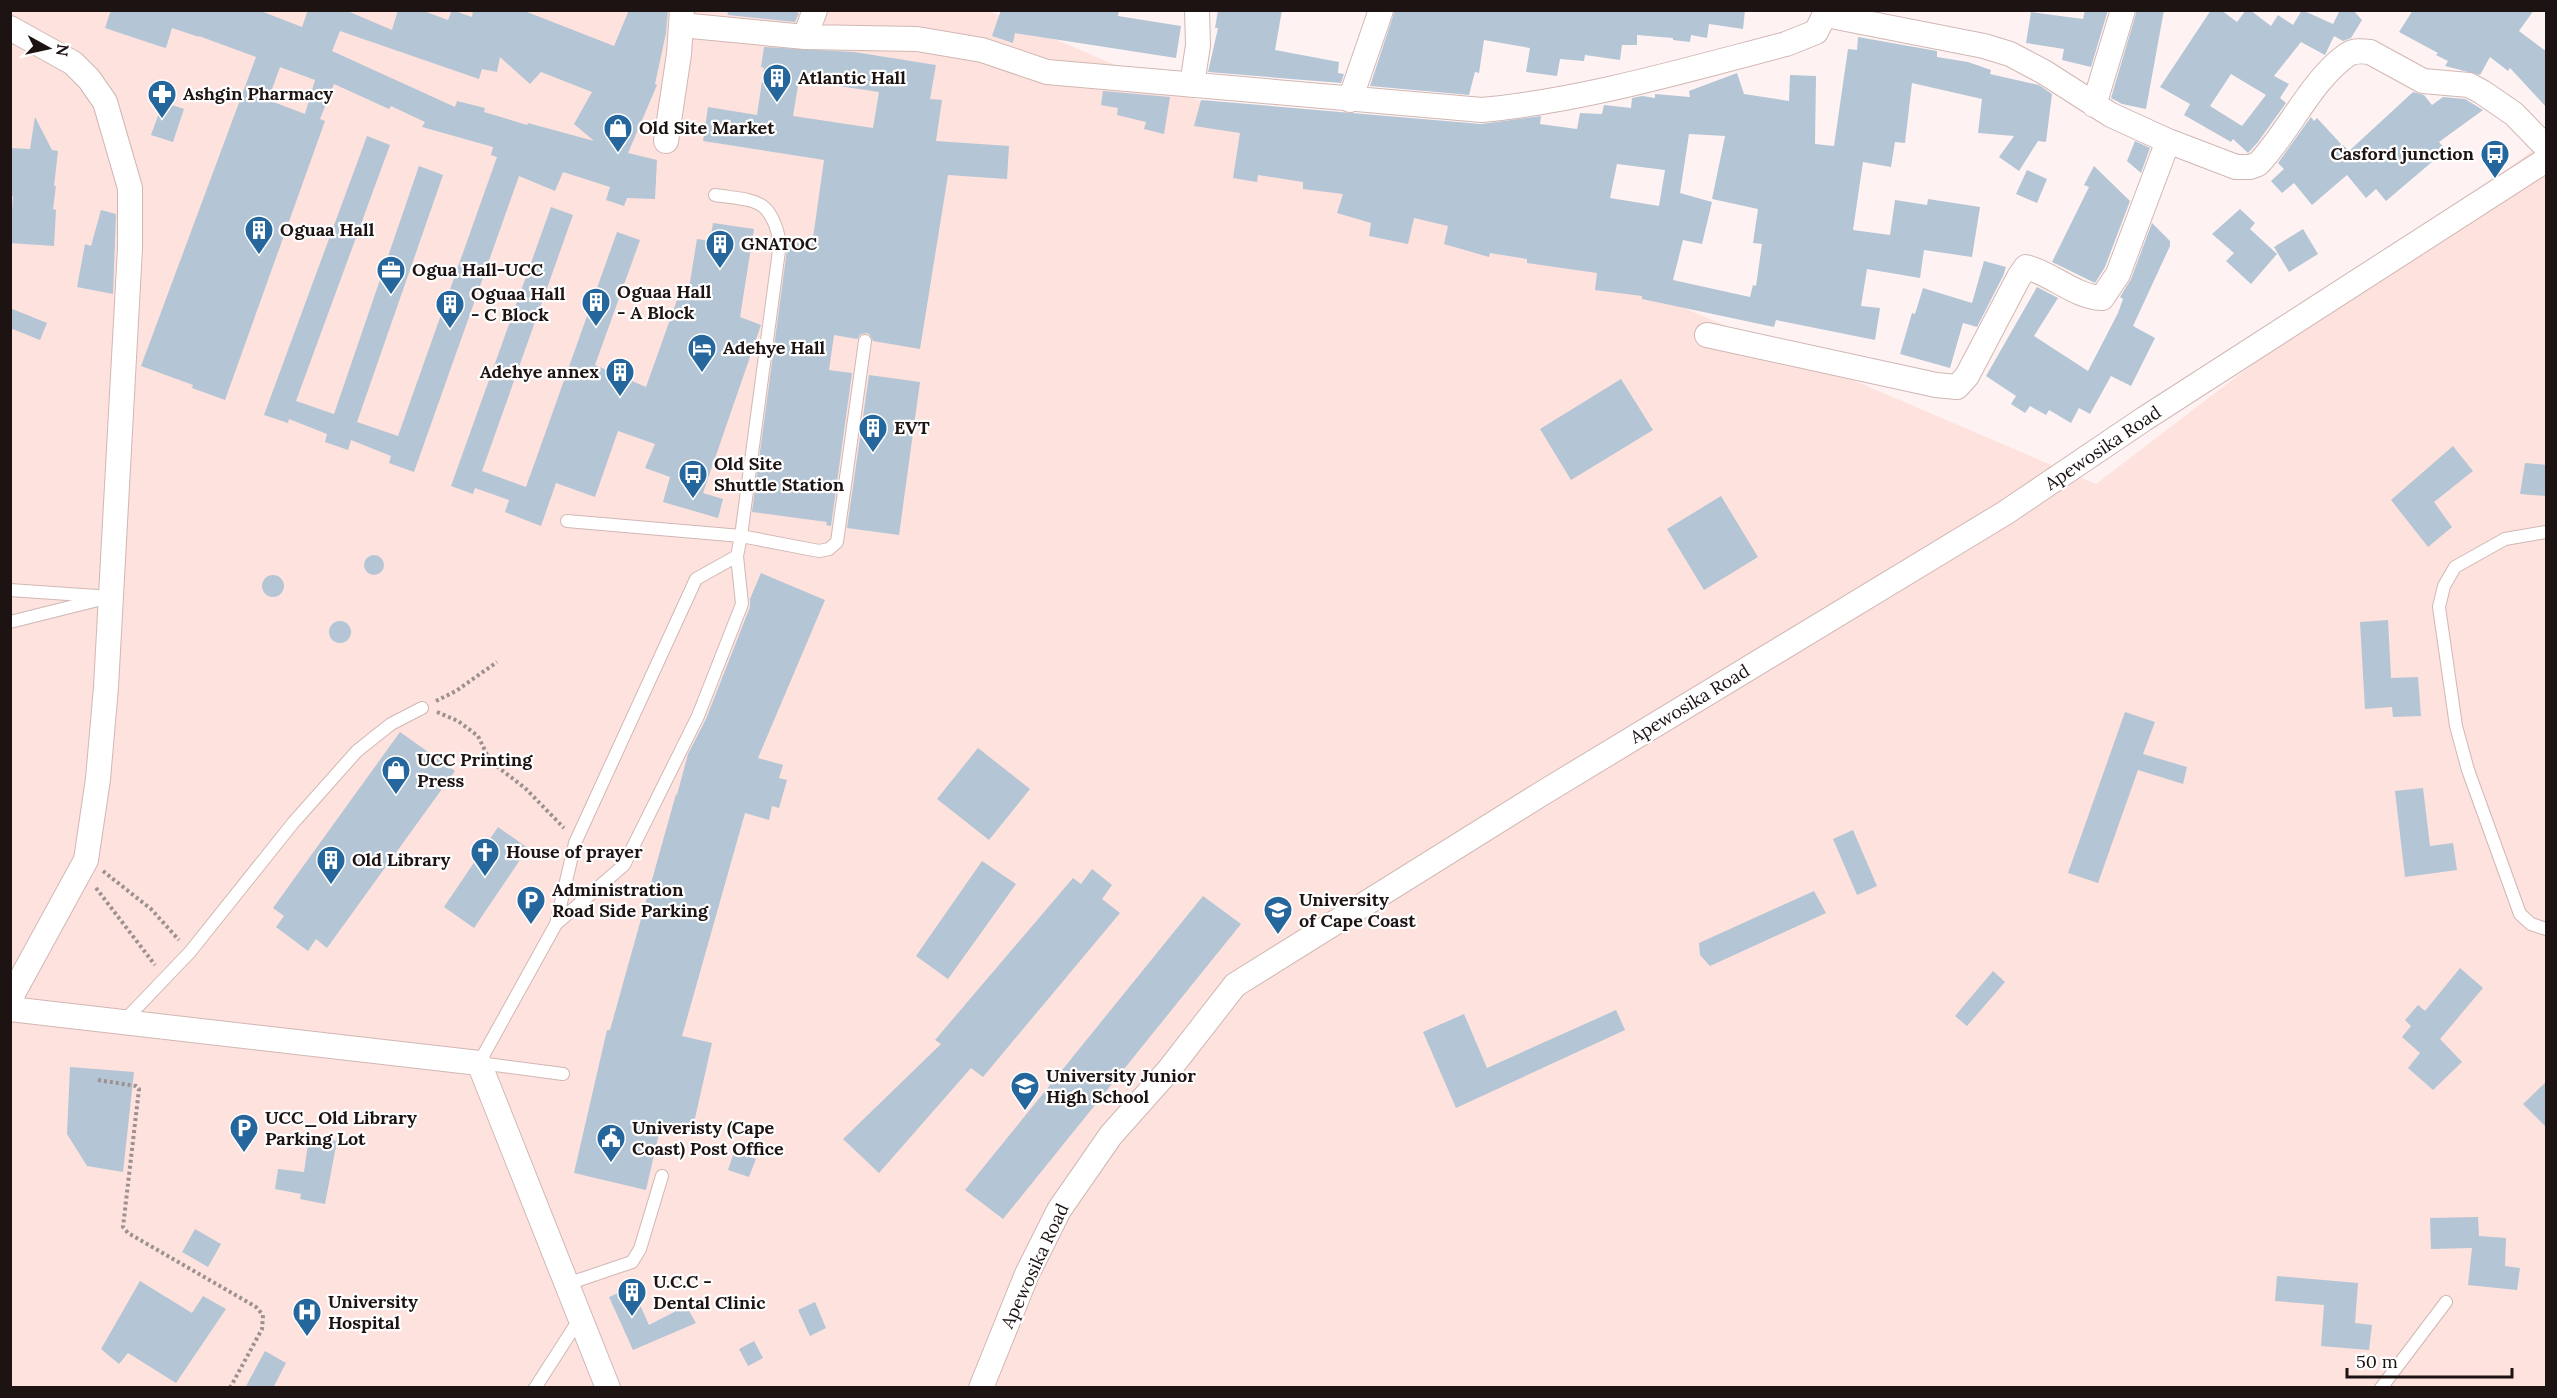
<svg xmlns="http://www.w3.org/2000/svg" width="2557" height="1398" font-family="Lora,serif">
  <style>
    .built { fill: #fee2de }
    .building { fill: #b4c5d5; fill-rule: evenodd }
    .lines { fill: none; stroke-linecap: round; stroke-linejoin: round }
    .service-casing { stroke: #d1b7b4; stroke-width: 14 }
    .minor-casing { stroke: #d1b7b4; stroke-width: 26 }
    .path { stroke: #9c9190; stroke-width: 4; stroke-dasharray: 3 3; stroke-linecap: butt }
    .service { stroke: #fff; stroke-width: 12 }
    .minor { stroke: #fff; stroke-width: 24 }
    .labels { text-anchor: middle; stroke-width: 4.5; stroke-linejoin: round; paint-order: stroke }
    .poi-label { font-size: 18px; font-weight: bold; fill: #1c1312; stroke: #fff; text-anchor: start }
    .street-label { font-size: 18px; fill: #1c1312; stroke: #fff }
  </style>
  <rect width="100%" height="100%" fill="#fef3f2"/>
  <path class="built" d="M10,11H989L2096,484L2546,140V1387H11Z"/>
  <path class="building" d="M111,10H258L302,27L308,10H345L392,30L398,10H421L448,20L452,10L472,17L473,10H522L614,46L629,10H668L666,33L655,84L657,85L628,153L657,160L655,199L627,198L624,206L606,200L610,187L563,172L555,191L519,176L414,472L389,463L391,456L351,440L348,450L325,442L327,434L289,419L288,423L264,415L367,136L390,145L296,401L334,414L419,166L443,175L357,422L398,436L497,157L491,155L493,147L422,127L425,122L391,106L389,109L334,84L320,119L325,121L225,400L192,388L193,385L141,366L256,57L199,36V37L172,28L166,48L159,46L105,28ZM340,31L479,79L482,69L497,72L500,57L530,84L541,72L592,92L574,124L594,141L528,123L527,125L484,112L485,108L457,101L455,107L332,51ZM280,67L315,80L305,114L268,100Z
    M727,10H790L799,13L795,22L728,15Z
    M1001,10H1119L1118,16L1181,26L1176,58L1015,33L1013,43L992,36Z
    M1218,10H1282L1275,50L1339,62L1338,73L1344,74L1341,83L1208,72L1218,28H1215Z
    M1395,10H1745L1743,29L1709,24L1707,38L1691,35L1690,42L1673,40V38L1637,35V45H1622L1620,60L1585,55L1584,61L1560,59L1557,76L1526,72L1530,48L1484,40L1479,73L1475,72L1469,95L1370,86Z
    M2085,10H2108L2091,67L2062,60L2064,49L2026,43L2031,12L2083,19Z
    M2137,10H2164L2146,109L2122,104L2111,98Z
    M2211,10H2221L2237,22L2246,10H2250L2271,26L2278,15L2293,25L2302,10L2333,24L2340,10H2353L2362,20L2351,38L2343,41L2334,36L2325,55L2301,42L2274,76L2289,84L2280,98L2286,103L2258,142L2248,153L2233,139L2231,142L2184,115L2190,104L2160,87ZM2231,74L2266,95L2242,126L2210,106Z
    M2413,10H2534L2519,31L2547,52V108L2510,68L2508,71L2490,57L2480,75L2445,66L2448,61L2436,55L2438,53L2399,32Z
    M1858,37L1937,51V57L1968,62L1991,70L1990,74L2039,85L2052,94L2046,142L2038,141L2019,171L1999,157L2014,136L1978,133L1982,99L1912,83L1905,143L1895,142L1891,167L1863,162L1853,230L1890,235L1895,200L1927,205L1928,199L1980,207L1972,257L1924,250L1920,278L1867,269L1861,306L1880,308L1875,340L1776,320L1774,327L1642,299V296L1595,290L1597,273L1527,263V259L1490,253L1489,257L1444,244L1448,226L1414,218L1408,244L1369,236L1371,223L1337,213L1343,194L1303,189V182L1258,175L1257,182L1233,178L1240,133L1194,126L1201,100L1481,124L1541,116L1540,124L1577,129L1580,113L1602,114L1604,105L1631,108L1632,98L1642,96L1655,98V94L1690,97L1689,91L1737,73L1744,94L1789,101L1790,75L1816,76L1815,144L1834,146L1848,49L1857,50ZM1689,134L1725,136L1712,199L1758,209L1753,243L1762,244L1756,286L1753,285L1750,297L1673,280L1683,240L1702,244L1712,202L1680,193ZM1617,164L1665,170L1659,206L1610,198Z
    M764,47L854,52L936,65L930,99L942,100L936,141L1009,146L1007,179L948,175L920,349L873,341L870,335L867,333L861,334L857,339L834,335L829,370L852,373L831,526L826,525L827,522L752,512L788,242L812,245L824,160L703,141L708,107L757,115L764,68L761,67ZM799,80L879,92L873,128L793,116Z
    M1103,91L1170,97L1164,134L1144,129L1146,122L1117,115L1118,108L1101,105Z
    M2413,92L2424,95L2432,105L2443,97L2465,99L2483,110L2439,142L2446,150L2386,201L2376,189L2366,198L2347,175L2312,205L2294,183L2282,193L2271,181L2284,169L2278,163L2311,117L2314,121L2317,118L2341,144L2338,149L2343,145L2349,151Z
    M163,102L184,109L173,142L151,135Z
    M35,117L52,150L58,151L54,186H56L53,209L56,210L54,246L10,243L13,196L10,195V148L30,149Z
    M2135,141L2150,148L2141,173L2127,161Z
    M2094,166L2130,201L2105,267L2095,283L2052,262L2089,187L2084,185Z
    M2027,170L2047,179L2037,203L2016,194Z
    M551,207L573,215L482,471L526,487L617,232L640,240L595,365L646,387L678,297L687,300L697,239L710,241L713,223L754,229L740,317L761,325L703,493L723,499L718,518L663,502L670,477L645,468L655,444L618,431L595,497L556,483L541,526L505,512L509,500L475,488L473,494L451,486Z
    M2240,209L2255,223L2250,229L2277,254L2251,284L2226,261L2234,253L2212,234Z
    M101,210L116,214L113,294L77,287L85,244L91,246Z
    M2152,223L2170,241V246L2133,326L2155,338L2131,386L2111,376L2090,414L2079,408L2071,423L2049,410L2046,415L2030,406L2025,413L2011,404L2016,396L1986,376L2037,287L2058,298L2034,336L2088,371L2118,313L2123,299L2120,297L2131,279Z
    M2303,229L2318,254L2289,272L2274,247Z
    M1984,261L2006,267L2003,276L1977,327L1963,323L1950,368L1900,354L1912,313L1915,314L1923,288L1972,303Z
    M10,308L47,323L40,340L10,328Z
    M869,375L920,382L899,535L847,528Z
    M1621,379L1653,430L1571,480L1540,429Z
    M2453,446L2473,471L2434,502L2452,527L2428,547L2391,500Z
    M2525,463L2547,465V496L2520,494Z
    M1721,496L1758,557L1704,590L1667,529Z
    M364 565a10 10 0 1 1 20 0a10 10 0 1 1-20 0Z
    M761,573L825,600L758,758L783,765L779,778L787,780L779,808L772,806L769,820L745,813L682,1036L712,1043L691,1136L660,1129L646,1190L574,1173L607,1030H610L676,794L677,795L688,754L706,719L750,607V599Z
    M262 586a11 11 0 1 1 22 0a11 11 0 1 1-22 0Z
    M2388,620L2391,678L2418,677L2421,716L2393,717L2392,707L2365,709L2360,622Z
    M329 632a11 11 0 1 1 22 0a11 11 0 1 1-22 0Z
    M2125,712L2155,722L2143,754L2187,767L2183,784L2138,770L2098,883L2068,873Z
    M400,732L455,771L327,948L316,939L308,951L276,927L284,916L273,908Z
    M978,748L1030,789L989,840L937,799Z
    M2423,788L2430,846L2453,843L2457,870L2405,877L2395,791Z
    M498,827L528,848L474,928L444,907Z
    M1853,830L1877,886L1857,895L1833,839Z
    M982,861L1016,884L948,979L916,956Z
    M1092,869L1112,885L1102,899L1120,913L983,1077L971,1068L879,1173L843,1139L941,1044L935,1040L1073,878L1081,884Z
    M1814,891L1826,913L1710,966L1700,955L1699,943Z
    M1203,896L1241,924L1003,1219L965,1190Z
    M2460,968L2483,988L2440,1039L2462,1062L2433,1090L2408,1068L2420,1053L2402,1037L2411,1026L2405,1020L2418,1005L2425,1011Z
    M1993,971L2005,982L1967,1026L1955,1016Z
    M1616,1010L1625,1030L1456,1108L1423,1032L1464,1014L1487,1068Z
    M70,1067L134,1072L123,1172L87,1166L67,1134Z
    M2547,1081V1128L2523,1104Z
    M309,1136L337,1141L325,1204L300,1199L301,1194L275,1189L278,1169L304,1172Z
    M734,1152L756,1159L749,1177L728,1170Z
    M2478,1217L2479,1236L2506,1238L2505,1266L2520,1268L2517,1290L2468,1285L2472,1248L2431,1249L2430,1218Z
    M195,1229L221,1244L208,1267L182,1252Z
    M2277,1276L2358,1283L2355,1323L2372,1325L2369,1350L2321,1346L2324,1305L2275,1301Z
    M140,1281L192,1313L203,1296L226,1309L176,1383L128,1353L119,1364L101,1349Z
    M632,1287L649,1325L686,1306L696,1323L633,1350L609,1297Z
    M815,1302L826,1328L810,1336L798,1310Z
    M754,1341L763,1358L748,1366L739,1349Z
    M265,1351L286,1363L273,1388H245Z"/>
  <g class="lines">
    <g class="service-casing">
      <path id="service" d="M567,521L741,536L780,243C771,197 755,201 715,195
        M2546,532L2505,539L2455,567L2444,586L2439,607L2456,726L2468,770L2520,914L2531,924L2546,929
        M10,590L97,596
        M10,622L110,597
        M556,924L624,865L698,716L742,604L737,556L741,536L819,551L829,549L837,542L865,341
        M124,1021L190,952L293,823L357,751L391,724L422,708
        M563,1074L479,1063L556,924L575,843L696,579L737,556
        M567,1284L632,1262L640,1249L662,1176
        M535,1388L580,1318
        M2381,1388L2446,1302"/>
    </g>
    <g class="minor-casing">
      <path id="minor" d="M1826,15L1984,46L2010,54L2044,72L2111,115L2168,141L2236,167H2250L2258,164C2288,133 2312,79 2347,55C2354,50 2362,51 2370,52L2423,81L2469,85L2482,92L2514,114L2546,147
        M681,25L805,37L917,39L982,50L1047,72L1482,110C1585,100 1686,70 1786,44L1816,32L1827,10
        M10,28L73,63L89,79L105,102L130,188V248L106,687L98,779L86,860L10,999
        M805,37L815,10
        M1192,85L1198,45L1197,10
        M1350,100L1381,10
        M2094,105L2123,10
        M666,141L679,54L682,10
        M1707,335L1936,385L1957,387L1967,376L2019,277L2026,267C2053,274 2075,297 2102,298L2118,274L2168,141
        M10,1009L479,1063L608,1388
        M981,1388L1027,1274L1059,1210L1111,1135L1168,1071L1235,985L1541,794L2005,513L2144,419L2546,160"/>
    </g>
    <path class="path" d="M436,701L456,691L497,662
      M437,712L458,721L478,736L490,761L525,788L564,828
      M103,871L151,909L179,940
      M96,888L155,965
      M98,1080L136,1086L139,1089L123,1227L128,1233L256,1307L263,1315L262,1329L230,1388"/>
    <use href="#service" class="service"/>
    <use href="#minor" class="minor"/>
  </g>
  <defs>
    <g id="building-pin" transform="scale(1.5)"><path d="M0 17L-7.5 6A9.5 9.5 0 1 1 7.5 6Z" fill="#25679d" stroke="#fff"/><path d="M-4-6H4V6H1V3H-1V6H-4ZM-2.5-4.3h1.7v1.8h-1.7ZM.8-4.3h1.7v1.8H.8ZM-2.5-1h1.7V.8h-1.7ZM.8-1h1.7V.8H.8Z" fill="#fff"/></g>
    <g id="pharmacy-pin" transform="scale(1.5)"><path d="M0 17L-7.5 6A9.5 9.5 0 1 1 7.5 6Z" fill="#25679d" stroke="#fff"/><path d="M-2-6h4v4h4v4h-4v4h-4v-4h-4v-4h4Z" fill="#fff"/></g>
    <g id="shop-pin" transform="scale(1.5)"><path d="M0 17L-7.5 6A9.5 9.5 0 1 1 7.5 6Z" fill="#25679d" stroke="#fff"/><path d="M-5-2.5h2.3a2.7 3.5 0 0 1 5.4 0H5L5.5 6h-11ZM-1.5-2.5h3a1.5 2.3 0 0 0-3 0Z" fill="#fff"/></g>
    <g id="bus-pin" transform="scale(1.5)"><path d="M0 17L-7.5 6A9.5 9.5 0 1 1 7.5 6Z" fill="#25679d" stroke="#fff"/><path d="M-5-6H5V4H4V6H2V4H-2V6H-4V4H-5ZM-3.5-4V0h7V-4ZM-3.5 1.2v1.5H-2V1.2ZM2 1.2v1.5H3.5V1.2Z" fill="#fff"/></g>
    <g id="office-pin" transform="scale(1.5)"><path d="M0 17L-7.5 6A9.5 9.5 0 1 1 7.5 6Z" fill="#25679d" stroke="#fff"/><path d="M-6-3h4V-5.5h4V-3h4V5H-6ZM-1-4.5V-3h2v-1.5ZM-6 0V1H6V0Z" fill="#fff"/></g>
    <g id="hotel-pin" transform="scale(1.5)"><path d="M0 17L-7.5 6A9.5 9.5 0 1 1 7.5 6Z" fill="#25679d" stroke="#fff"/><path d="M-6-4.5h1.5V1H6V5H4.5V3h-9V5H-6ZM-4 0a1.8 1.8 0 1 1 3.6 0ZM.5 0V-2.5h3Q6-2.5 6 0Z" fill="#fff"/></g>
    <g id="church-pin" transform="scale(1.5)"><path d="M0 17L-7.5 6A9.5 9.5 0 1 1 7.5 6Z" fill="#25679d" stroke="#fff"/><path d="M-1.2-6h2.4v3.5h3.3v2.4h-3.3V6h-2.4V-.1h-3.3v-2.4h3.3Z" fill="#fff"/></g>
    <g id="parking-pin" transform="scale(1.5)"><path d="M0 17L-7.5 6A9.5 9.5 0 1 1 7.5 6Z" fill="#25679d" stroke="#fff"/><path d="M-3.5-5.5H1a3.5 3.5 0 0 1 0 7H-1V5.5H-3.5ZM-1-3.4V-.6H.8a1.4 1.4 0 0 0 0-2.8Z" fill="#fff"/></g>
    <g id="university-pin" transform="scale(1.5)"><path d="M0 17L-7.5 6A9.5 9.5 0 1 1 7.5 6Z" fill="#25679d" stroke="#fff"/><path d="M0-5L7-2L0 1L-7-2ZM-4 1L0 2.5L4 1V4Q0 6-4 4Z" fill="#fff"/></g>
    <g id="school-pin" transform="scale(1.5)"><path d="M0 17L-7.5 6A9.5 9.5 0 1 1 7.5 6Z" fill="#25679d" stroke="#fff"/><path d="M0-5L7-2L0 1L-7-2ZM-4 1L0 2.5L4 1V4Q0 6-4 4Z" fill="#fff"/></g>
    <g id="civic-pin" transform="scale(1.5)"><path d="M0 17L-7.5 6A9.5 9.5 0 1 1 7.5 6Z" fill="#25679d" stroke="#fff"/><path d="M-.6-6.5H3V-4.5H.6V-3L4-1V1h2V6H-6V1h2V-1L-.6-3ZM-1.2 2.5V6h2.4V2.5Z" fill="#fff"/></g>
    <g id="hospital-pin" transform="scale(1.5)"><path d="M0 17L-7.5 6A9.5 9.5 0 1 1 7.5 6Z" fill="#25679d" stroke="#fff"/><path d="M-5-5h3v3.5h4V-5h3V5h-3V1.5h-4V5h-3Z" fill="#fff"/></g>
  </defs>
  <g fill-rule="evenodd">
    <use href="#building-pin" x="777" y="78"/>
    <use href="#pharmacy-pin" x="162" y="94"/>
    <use href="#shop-pin" x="618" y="128"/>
    <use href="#bus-pin" x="2495" y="154"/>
    <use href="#building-pin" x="259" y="230"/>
    <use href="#building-pin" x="720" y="244"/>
    <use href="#office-pin" x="391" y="270"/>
    <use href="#building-pin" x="596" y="302"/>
    <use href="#building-pin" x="450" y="304"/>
    <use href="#hotel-pin" x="702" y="348"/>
    <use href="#building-pin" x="620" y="372"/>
    <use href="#building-pin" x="873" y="428"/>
    <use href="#bus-pin" x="693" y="474"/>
    <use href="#shop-pin" x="396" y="770"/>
    <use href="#church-pin" x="485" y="852"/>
    <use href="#building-pin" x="331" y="860"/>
    <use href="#parking-pin" x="531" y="900"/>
    <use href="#university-pin" x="1278" y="910"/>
    <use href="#school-pin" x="1025" y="1086"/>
    <use href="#parking-pin" x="244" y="1128"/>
    <use href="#civic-pin" x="611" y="1138"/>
    <use href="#building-pin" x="632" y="1292"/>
    <use href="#hospital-pin" x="307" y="1312"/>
  </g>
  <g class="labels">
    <g class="poi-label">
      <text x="798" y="84">Atlantic Hall</text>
      <text x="183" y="100">Ashgin Pharmacy</text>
      <text x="639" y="134">Old Site Market</text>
      <text x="2474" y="160" text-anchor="end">Casford junction</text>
      <text x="280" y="236">Oguaa Hall</text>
      <text x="741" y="250">GNATOC</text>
      <text x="412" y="276">Ogua Hall-UCC</text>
      <text x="617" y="298">Oguaa Hall<tspan x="617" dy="21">- A Block</tspan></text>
      <text x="471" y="300">Oguaa Hall<tspan x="471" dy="21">- C Block</tspan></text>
      <text x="723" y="354">Adehye Hall</text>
      <text x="599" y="378" text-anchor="end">Adehye annex</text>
      <text x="894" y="434">EVT</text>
      <text x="714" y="470">Old Site<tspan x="714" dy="21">Shuttle Station</tspan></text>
      <text x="417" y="766">UCC Printing<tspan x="417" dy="21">Press</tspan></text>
      <text x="506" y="858">House of prayer</text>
      <text x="352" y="866">Old Library</text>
      <text x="552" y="896">Administration<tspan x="552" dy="21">Road Side Parking</tspan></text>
      <text x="1299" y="906">University<tspan x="1299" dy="21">of Cape Coast</tspan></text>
      <text x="1046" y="1082">University Junior<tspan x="1046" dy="21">High School</tspan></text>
      <text x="265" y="1124">UCC_Old Library<tspan x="265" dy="21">Parking Lot</tspan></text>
      <text x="632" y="1134">Univeristy (Cape<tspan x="632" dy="21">Coast) Post Office</tspan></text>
      <text x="653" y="1288">U.C.C -<tspan x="653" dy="21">Dental Clinic</tspan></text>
      <text x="328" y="1308">University<tspan x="328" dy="21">Hospital</tspan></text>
    </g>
    <g class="street-label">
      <text transform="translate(2103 448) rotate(-34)" y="6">Apewosika Road</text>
      <text transform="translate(1690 704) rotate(-31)" y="6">Apewosika Road</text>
      <text transform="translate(1035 1266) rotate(-65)" y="6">Apewosika Road</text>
    </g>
  </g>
  <rect width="2557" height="1398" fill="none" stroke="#1c1312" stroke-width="24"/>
  <g transform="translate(48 48) rotate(98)" stroke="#ffffff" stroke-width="4.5" paint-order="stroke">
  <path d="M0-4.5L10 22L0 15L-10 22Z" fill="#1c1312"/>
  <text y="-9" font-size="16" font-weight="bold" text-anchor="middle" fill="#1c1312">N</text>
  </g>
  <path d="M2347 1368v9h165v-9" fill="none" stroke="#1c1312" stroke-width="3"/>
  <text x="2356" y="1368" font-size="18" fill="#1c1312" stroke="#ffffff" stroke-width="4.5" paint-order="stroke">50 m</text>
</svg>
